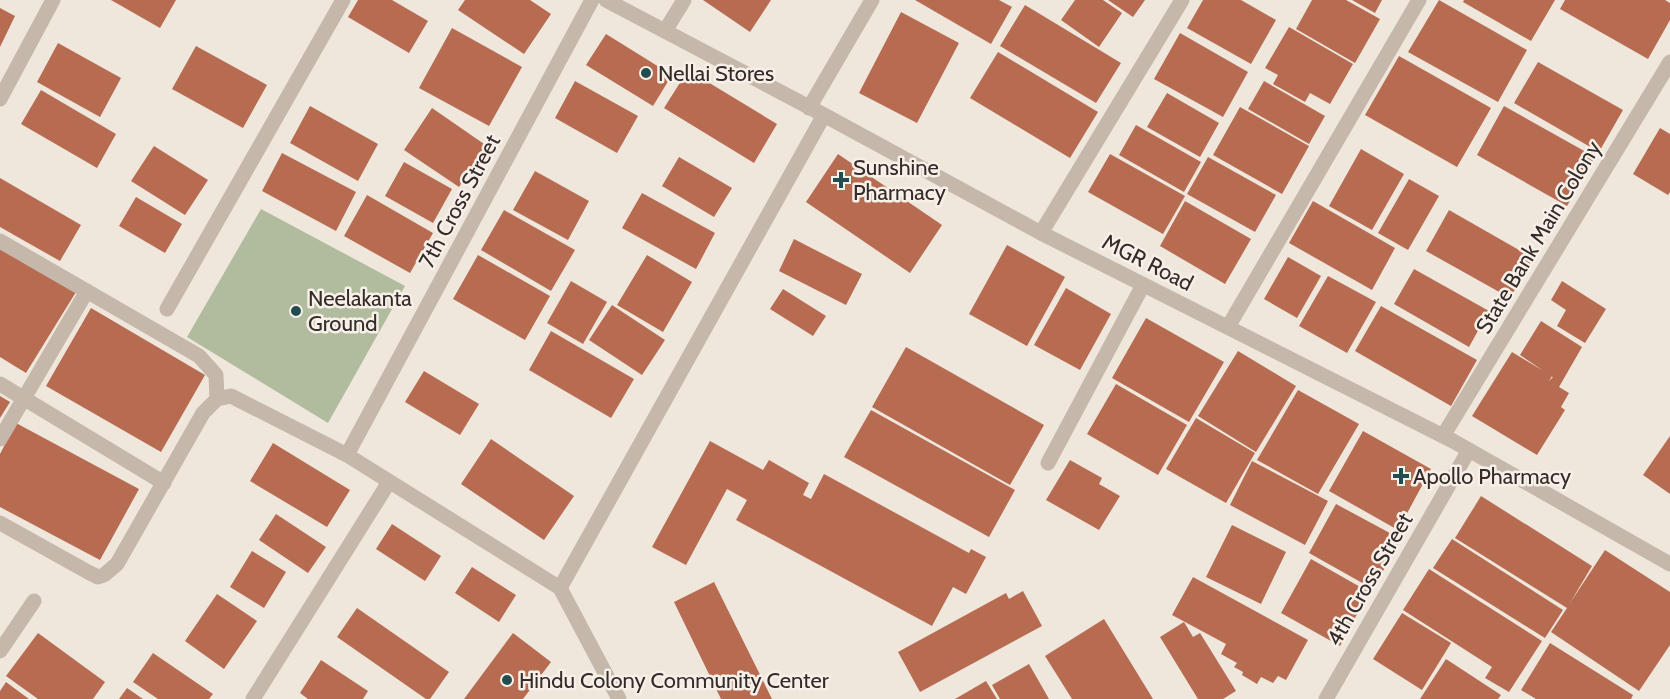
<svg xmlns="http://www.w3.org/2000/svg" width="1670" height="699" font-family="Cabin,sans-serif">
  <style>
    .green { fill: #b1bc9e }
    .building { fill: #b76c52 }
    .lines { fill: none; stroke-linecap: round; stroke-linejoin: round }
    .minor { stroke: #c5b7aa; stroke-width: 15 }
    .tertiary { stroke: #c5b7aa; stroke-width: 15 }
    .poi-dot { fill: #234c50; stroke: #f7f0e8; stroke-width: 2 }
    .labels { text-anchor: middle; stroke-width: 5; stroke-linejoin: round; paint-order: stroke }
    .poi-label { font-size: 22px; fill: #342c28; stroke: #f7f0e8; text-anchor: start }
    .street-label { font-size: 22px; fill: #342c28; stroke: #f7f0e8 }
  </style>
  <rect width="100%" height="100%" fill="#efe6dc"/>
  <path class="green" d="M261,209L405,286L328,423L187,337Z"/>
  <path class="building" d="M111,0H176L160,28Z
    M358,0H392L428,21L409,53L348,17Z
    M465,0H530L551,14L524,54L458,10Z
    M703,0H771L750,32Z
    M915,0H999L1012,7L991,44Z
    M1075,0H1103L1122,13L1099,47L1061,20Z
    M1108,0H1145L1133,17Z
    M1203,0H1241L1276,20L1251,64L1187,28Z
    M1312,0H1346L1380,19L1355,63L1296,29Z
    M1352,0H1382L1375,13Z
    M1439,0L1527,50L1498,102L1408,52Z
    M1464,0H1555L1531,41L1463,2Z
    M1565,0H1665L1670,3V20L1648,59L1560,9Z
    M1025,5L1121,63L1096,103L1000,46Z
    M0,8L15,16L0,47Z
    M901,12L959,43L917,123L859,93Z
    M1289,27L1353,64L1330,104L1310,93L1305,102L1273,84L1278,75L1265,68Z
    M452,28L522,67L489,126L419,88Z
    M1180,33L1248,72L1223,117L1154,79Z
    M606,34L672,75L653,106L586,65Z
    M58,43L121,78L100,117L37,82Z
    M196,46L267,85L243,128L172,89Z
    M998,52L1098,112L1070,158L970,98Z
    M1399,56L1491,108L1457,167L1365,115Z
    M1538,62L1623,110L1599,152L1514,103Z
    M688,70L777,124L754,163L664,108Z
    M575,81L638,116L617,153L555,118Z
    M1264,81L1325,116L1309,144L1248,109Z
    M41,90L116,134L97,168L21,124Z
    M1167,93L1219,123L1200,157L1147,127Z
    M310,106L378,144L358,181L290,143Z
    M1504,106L1595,157L1567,206L1477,155Z
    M1240,107L1309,146L1282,194L1213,155Z
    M432,108L487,146L459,187L404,150Z
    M1136,125L1201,162L1184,192L1119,155Z
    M1660,128L1670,134V192L1668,195L1633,174Z
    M154,146L208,180L185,215L131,181Z
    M1361,149L1404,174L1372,230L1329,206Z
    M282,153L356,192L336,231L262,191Z
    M838,154L942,225L910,273L806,202Z
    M1110,154L1185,196L1163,234L1088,192Z
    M679,157L732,188L714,217L662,186Z
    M1208,157L1276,195L1255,232L1187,194Z
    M404,162L452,189L433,223L385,196Z
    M535,171L589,201L568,240L513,210Z
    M0,178L81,225L60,261L0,227Z
    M1409,179L1439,196L1408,250L1378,233Z
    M642,193L715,233L696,269L622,228Z
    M367,195L433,233L410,273L344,236Z
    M136,197L182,224L165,253L119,226Z
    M1185,201L1251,239L1225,284L1160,246Z
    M1313,201L1395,248L1372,290L1289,243Z
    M504,210L575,250L551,291L481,250Z
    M1449,210L1533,258L1510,298L1426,251Z
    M794,239L862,274L846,305L779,271Z
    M0,245L76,292L26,373L0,357Z
    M1007,245L1065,277L1027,346L969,314Z
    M478,255L550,296L525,340L453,299Z
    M647,255L692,282L663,332L617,305Z
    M1288,257L1321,276L1297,318L1264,299Z
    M1414,269L1489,311L1469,347L1394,304Z
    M1328,276L1376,302L1347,353L1299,326Z
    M571,281L607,302L583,344L547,323Z
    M1562,281L1606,309L1585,343L1557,326L1566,310L1551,300Z
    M1066,288L1111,314L1080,370L1034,345Z
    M783,289L826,316L813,336L770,309Z
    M612,305L665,340L642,375L589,340Z
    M1381,306L1477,360L1451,406L1355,351Z
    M91,308L205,375L161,452L46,386Z
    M1146,318L1224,362L1189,422L1112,378Z
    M1541,321L1582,347L1559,387L1569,393L1561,407L1565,410L1537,455L1472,416L1512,352L1552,376L1549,381L1553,377L1557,380L1520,355Z
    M551,331L634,379L611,418L529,370Z
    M906,347L1044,425L1010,485L872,407Z
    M1238,351L1296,386L1256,452L1198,416Z
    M424,371L479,404L460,435L405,402Z
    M1116,384L1187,425L1158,475L1087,434Z
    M1298,390L1359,424L1318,494L1257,460Z
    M0,396L10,402L0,418Z
    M871,410L1015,490L989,537L844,457Z
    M1196,418L1255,453L1226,503L1166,469Z
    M16,423L139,489L100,560L0,507V454Z
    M1363,431L1431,469L1398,530L1329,491Z
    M1670,436V494L1643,475Z
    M491,439L574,496L544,540L461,484Z
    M710,441L763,470L769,460L809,483L803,495L811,499L824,474L969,553L971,549L986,557L966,594L953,587L932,626L736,520L747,500L727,489L686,565L652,547Z
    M273,443L350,490L327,527L250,481Z
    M1070,460L1102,478L1099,484L1120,496L1099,530L1046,500Z
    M1252,461L1328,501L1305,545L1230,505Z
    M1481,496L1592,566L1570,603L1605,550L1670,592V645L1639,691L1551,632L1567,608L1455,538Z
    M1336,504L1401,539L1373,589L1309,553Z
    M276,514L326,547L308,573L259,540Z
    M392,524L441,556L425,581L376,549Z
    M1232,525L1286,552L1261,604L1206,577Z
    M1452,539L1563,610L1545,638L1433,568Z
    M252,551L286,572L264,608L230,587Z
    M1311,559L1369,592L1340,646L1281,613Z
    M472,567L516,595L499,622L455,593Z
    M1429,569L1542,641L1509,692L1485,678L1492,667L1403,610Z
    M1193,577L1308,640L1286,680L1278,676L1273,683L1261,677L1257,684L1242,675L1243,672L1234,667L1237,663L1221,654L1226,644L1172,615Z
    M714,582L772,699H721L674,602Z
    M1023,591L1042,626L920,692L898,652L1006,593L1009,599Z
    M217,594L257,621L224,669L185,641Z
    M357,608L449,672L430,699H426L337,637Z
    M1402,613L1451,643L1422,690L1373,659Z
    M1104,619L1153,699H1072L1045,656Z
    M1184,622L1193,637L1200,633L1236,691L1223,699H1198L1160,637Z
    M38,633L105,682L93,699H38L6,676Z
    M513,633L551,662L523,699H464Z
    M1550,643L1633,695L1631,699H1536L1521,690Z
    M153,653L213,694L209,699H158L133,682Z
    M1446,659L1501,695L1498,699H1420Z
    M321,660L368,691L363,699H308L300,693Z
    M1029,664L1049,699H1000L992,685Z
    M986,681L997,699H955Z
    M6,682L29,699H0V691Z
    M127,688L143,699H119Z"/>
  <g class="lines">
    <path class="minor" d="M665,31L684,0
      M0,99L53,0
      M809,108L872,0
      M1041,233L1182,0
      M0,241L199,356L216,375L217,399
      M167,309L343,0
      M1228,327L1419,0
      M0,384L164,483
      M1443,436L1670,62
      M0,439L87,291
      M347,455L592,0
      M1048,463L1143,285
      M0,523L88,572L98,577L104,575L117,564L203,413L217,399L231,396L347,455L560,588
      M0,651L34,601
      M253,699L389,482
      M619,699L560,588L824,115
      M1326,699L1469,450"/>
    <path class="tertiary" d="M606,0L824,115L1041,233L1453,441L1670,564"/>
  </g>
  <g class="poi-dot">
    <circle cx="646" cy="73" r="6"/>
    <path d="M838 171h6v6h6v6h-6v6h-6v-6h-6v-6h6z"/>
    <circle cx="296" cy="311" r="6"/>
    <path d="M1398 467h6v6h6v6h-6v6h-6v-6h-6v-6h6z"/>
    <circle cx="507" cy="680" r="6"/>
  </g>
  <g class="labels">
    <g class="poi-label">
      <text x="658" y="81">Nellai Stores</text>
      <text x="853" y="175">Sunshine<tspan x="853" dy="25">Pharmacy</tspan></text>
      <text x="308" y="306">Neelakanta<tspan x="308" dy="25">Ground</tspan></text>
      <text x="1413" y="484">Apollo Pharmacy</text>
      <text x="519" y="688">Hindu Colony Community Center</text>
    </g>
    <g class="street-label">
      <text transform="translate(459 201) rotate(-62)" y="8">7th Cross Street</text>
      <text transform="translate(1538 237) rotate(-59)" y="8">State Bank Main Colony</text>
      <text transform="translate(1148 262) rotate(27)" y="8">MGR Road</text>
      <text transform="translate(1369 579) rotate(-60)" y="8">4th Cross Street</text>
    </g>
  </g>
</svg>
